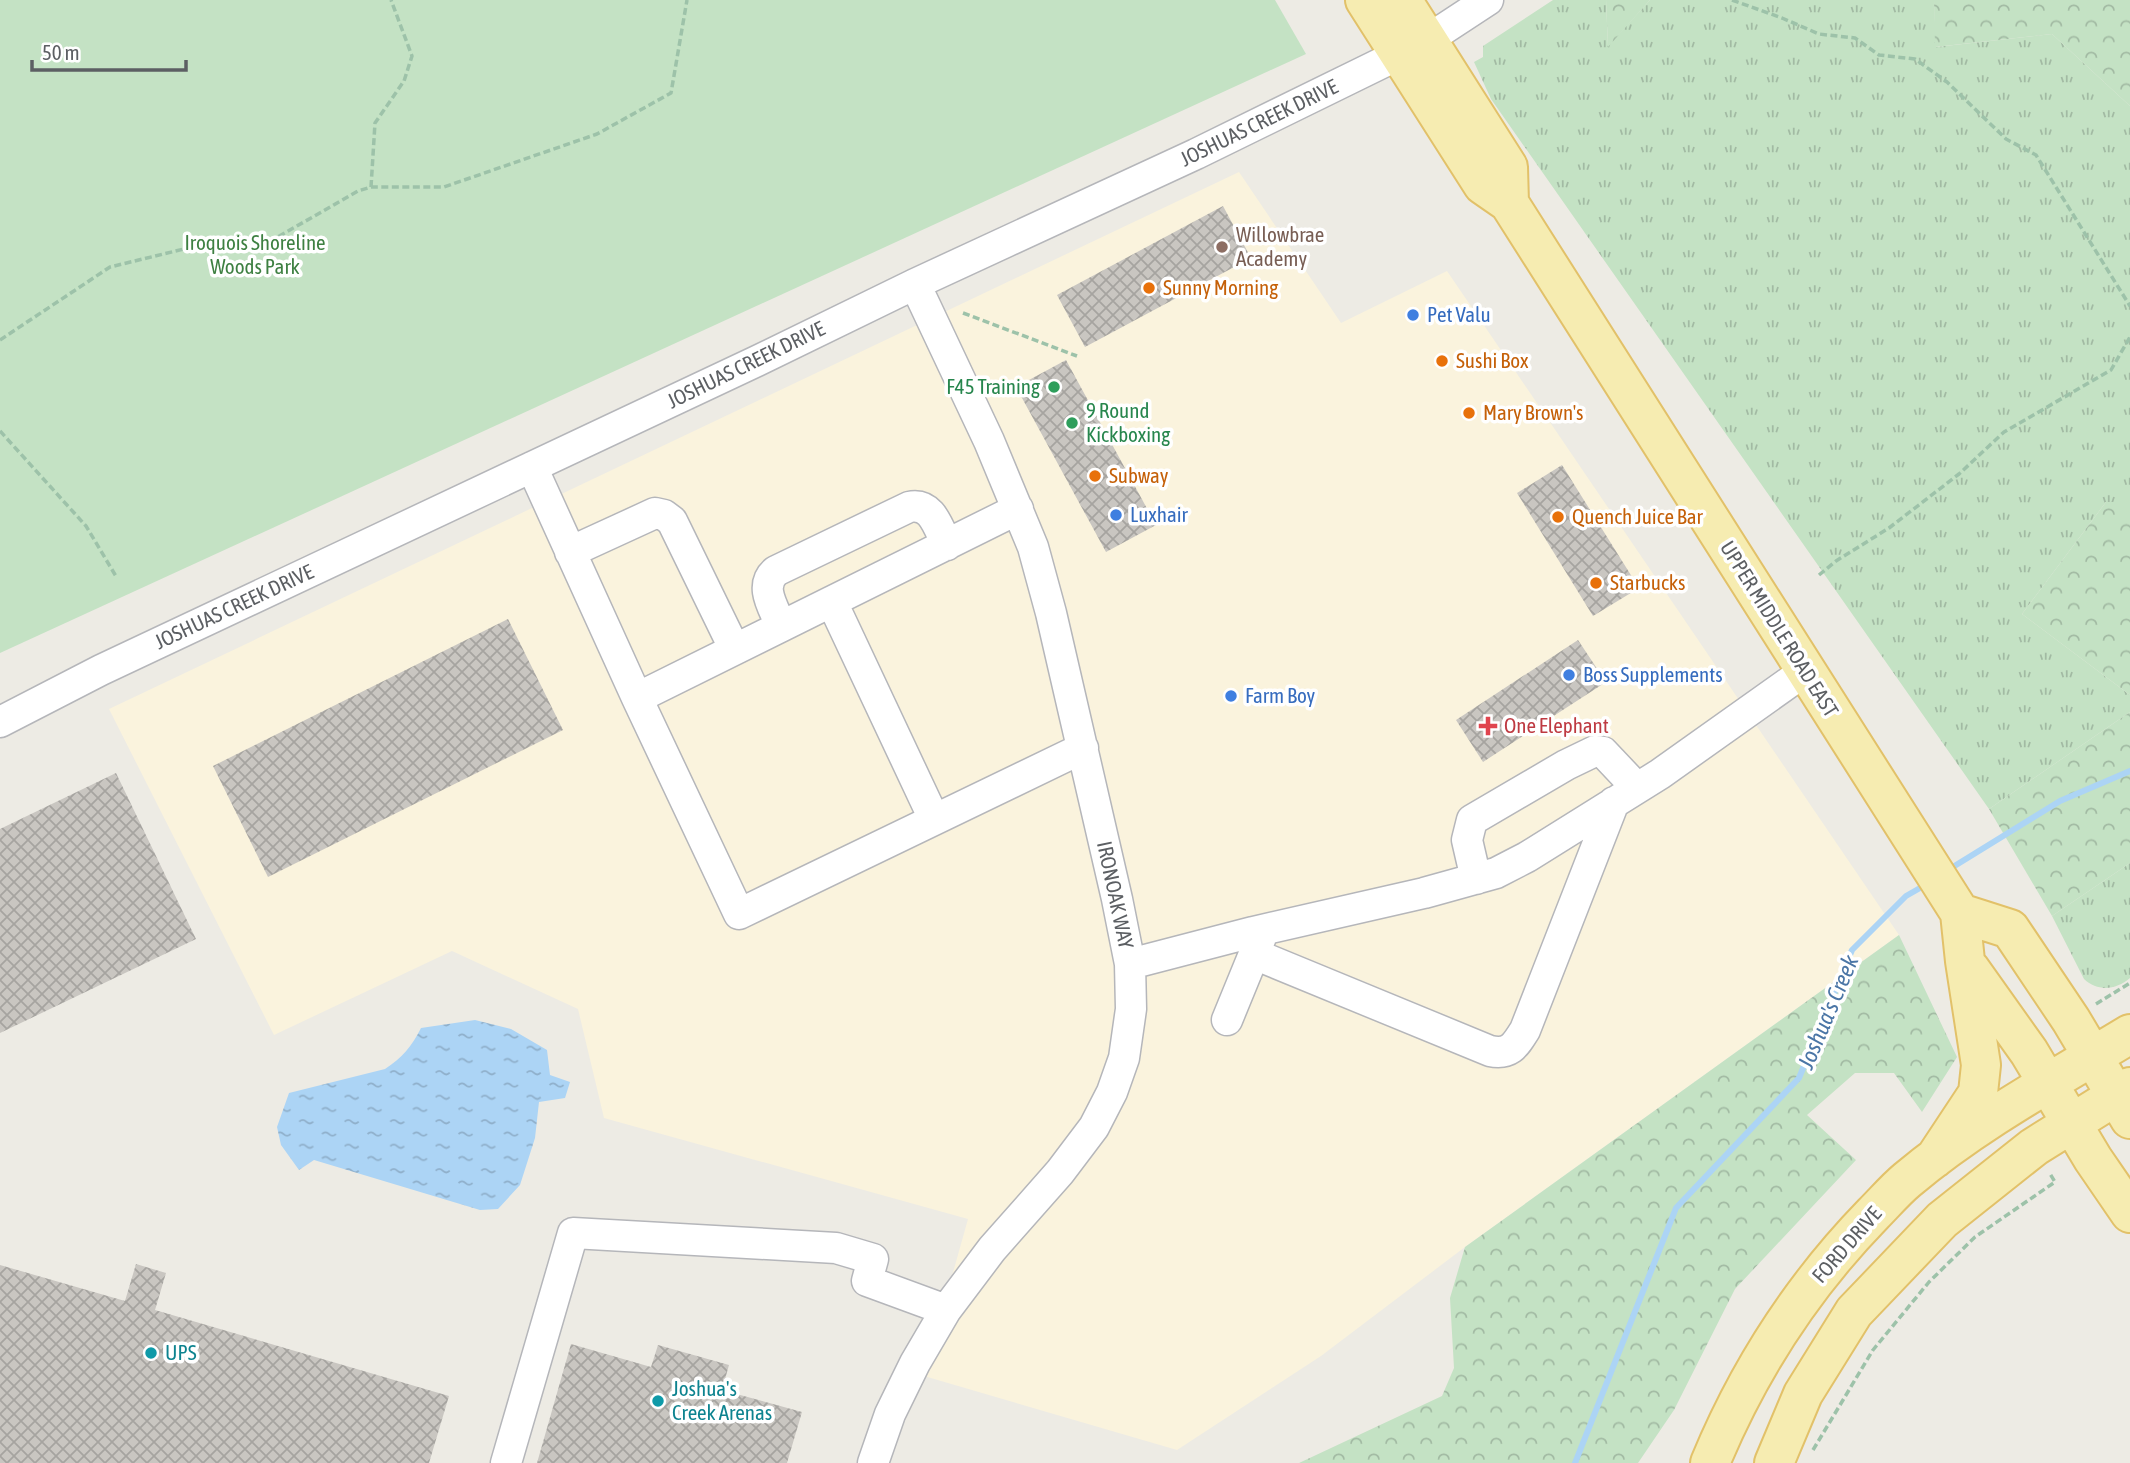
<svg xmlns="http://www.w3.org/2000/svg" width="2130" height="1463" font-family="'Asap Condensed',sans-serif">
  <style>
    .commercial { fill: #faf3dd }
    .grass { fill: url(#grass-tufts) }
    .forest { fill: url(#forest-crowns) }
    .park { fill: #c4e2c4 }
    .water { fill: url(#water-ripples) }
    .lines { fill: none; stroke-linecap: round; stroke-linejoin: round }
    .stream { stroke: #acd4f5; stroke-width: 6 }
    .building { fill: url(#building-cross-hatch) }
    .minor-casing { stroke: #b5b6ba; stroke-width: 33 }
    .major-casing { stroke: #e2c169; stroke-width: 42 }
    .path { stroke: #9dc2a9; stroke-width: 3.5; stroke-dasharray: 7 3.5; stroke-linecap: butt }
    .minor { stroke: #fff; stroke-width: 30 }
    .major { stroke: #f6ecb1; stroke-width: 38 }
    .education-dot { fill: #8d6e63; stroke: #fff; stroke-width: 2.5 }
    .food-dot { fill: #e8710a; stroke: #fff; stroke-width: 2.5 }
    .shop-dot { fill: #3f7fe0; stroke: #fff; stroke-width: 2.5 }
    .leisure-dot { fill: #2e9e5b; stroke: #fff; stroke-width: 2.5 }
    .health-dot { fill: #e0444e; stroke: #fff; stroke-width: 2.5 }
    .culture-dot { fill: #0f9aa8; stroke: #fff; stroke-width: 2.5 }
    .labels { text-anchor: middle; stroke-width: 7; stroke-linejoin: round; paint-order: stroke }
    .street-label { font-size: 21px; fill: #5c5f63; stroke: #fff }
    .education-label { font-size: 21px; fill: #785e54; stroke: #fff; text-anchor: start }
    .park-label { font-size: 21px; fill: #3e8042; stroke: #fff }
    .food-label { font-size: 21px; fill: #c56008; stroke: #fff; text-anchor: start }
    .shop-label { font-size: 21px; fill: #366cbe; stroke: #fff; text-anchor: start }
    .leisure-label { font-size: 21px; fill: #27864d; stroke: #fff; text-anchor: end }
    .health-label { font-size: 21px; fill: #be3a42; stroke: #fff; text-anchor: start }
    .culture-label { font-size: 21px; fill: #0d838f; stroke: #fff; text-anchor: start }
    .water-label { font-size: 23px; font-style: italic; fill: #4b76a6; stroke: #fff }
  </style>
  <defs>
    <pattern id="grass-tufts" width="24" height="20" patternUnits="userSpaceOnUse" patternTransform="scale(1.75)"><rect width="24" height="20" fill="#c4e2c4"/><path d="M3 7l-1-3M5 7V3M7 7l1-3M15 17l-1-3M17 17v-4M19 17l1-3" fill="none" stroke="#a2baa3"/></pattern>
    <pattern id="forest-crowns" width="20" height="18" patternUnits="userSpaceOnUse" patternTransform="scale(1.75)"><rect width="20" height="18" fill="#c4e2c4"/><path d="M2 6a3 3 0 1 1 6 0M12 15a3 3 0 1 1 6 0" fill="none" stroke="#a2baa3"/></pattern>
    <pattern id="water-ripples" width="26" height="14" patternUnits="userSpaceOnUse" patternTransform="scale(1.75)"><rect width="26" height="14" fill="#acd4f5"/><path d="M2 4q2-2 4 0t4 0M15 11q2-2 4 0t4 0" fill="none" stroke="#8fafca"/></pattern>
    <pattern id="building-cross-hatch" width="8" height="8" patternUnits="userSpaceOnUse" patternTransform="scale(1.75)"><rect width="8" height="8" fill="#c9c6c1"/><path d="M0 0l8 8M0 8l8-8" fill="none" stroke="#a6a4a0"/></pattern>
  </defs>
  <rect width="100%" height="100%" fill="#edebe4"/>
  <path class="commercial" d="M1239,172L1341,323L1447,271L1899,935L1465,1247L1321,1356L1177,1450L924,1376L968,1219L604,1118L578,1009L452,951L274,1035L109,709Z"/>
  <path class="grass" d="M1553,0H1606L1608,46L1650,0H1934L1936,47L2052,34L2130,106V502H2106L2022,614L2130,695V712L1989,809L1491,99L1474,62L1483,57V46Z
    M2130,863V978C2116,990 2098,992 2084,979L2052,916Z"/>
  <path class="forest" d="M1606,0H1650L1608,47Z
    M1934,0H2130V106L2052,34L1935,47Z
    M2106,502H2130V695L2022,614Z
    M2130,712V863L2052,916L1989,809Z
    M1899,935L1957,1057L1922,1112L1894,1073H1855L1807,1115L1856,1160L1735,1289L1674,1410L1638,1463H1299L1442,1396L1454,1368L1450,1298L1465,1247Z"/>
  <path class="park" d="M0,0H1275L1306,54L0,653Z"/>
  <path class="water" d="M475,1020L511,1029L547,1050L550,1075L570,1082L565,1098L539,1102L535,1138L520,1185L498,1209L480,1210L314,1160L299,1170L281,1145L277,1127L289,1093L385,1069C402,1058 412,1046 421,1028Z"/>
  <g class="lines">
    <path class="stream" d="M1948,870L2060,801L2130,771
      M1575,1463L1676,1208L1799,1078L1852,950L1906,896L1927,884"/>
  </g>
  <path class="building" d="M1223,206L1251,258L1085,347L1057,295Z
    M1066,360L1156,525L1106,552L1016,387Z
    M1562,465L1639,588L1593,616L1517,493Z
    M508,619L563,730L268,877L213,766Z
    M1578,640L1606,682L1483,762L1456,720Z
    M116,773L196,939L0,1033V829Z
    M136,1264L166,1273L155,1310L449,1396L429,1463H0V1265L125,1301Z
    M571,1344L651,1367L658,1345L729,1365L722,1390L802,1412L787,1463H537Z"/>
  <g class="lines">
    <g class="minor-casing">
      <path id="minor" d="M532,467L637,698L739,914L1083,748
        M570,552L655,513L664,515L672,521L734,648
        M832,602L934,819
        M781,626C774,608 758,586 776,571L909,507C932,502 938,527 947,545
        M637,698L1018,509
        M0,722L101,670L757,361L915,284L1196,154L1400,54L1427,40L1488,0
        M1476,879L1467,840L1472,820L1566,765L1595,751L1603,752L1637,788
        M1254,954L1490,1051C1510,1055 1515,1046 1525,1030L1614,802
        M1130,964L1253,932L1424,893L1496,873L1527,857L1660,774L1805,671
        M1227,1020L1261,937
        M506,1463L573,1233L836,1248L873,1259L867,1281L946,1310
        M873,1463L890,1414L915,1363L946,1310L992,1249L1060,1172L1094,1127L1112,1092L1124,1058L1131,1009L1130,964L1117,899L1051,613L1033,547L989,441L915,284"/>
    </g>
    <g class="major-casing">
      <path id="major" d="M1365,0L1483,185L1509,203L1960,913L1965,961L1981,1065L1978,1093L1935,1158
        M1402,0L1508,167L1509,203
        M1960,913L2010,929L2071,1020L2130,1119
        M1970,969L2029,1052L2093,1159L2130,1213
        M1710,1463C1748,1371 1803,1286 1873,1214C1884,1203 1895,1190 1907,1180C1975,1123 2054,1080 2130,1034
        M1774,1463L1803,1394L1854,1312L1942,1220L2034,1147L2130,1087"/>
    </g>
    <path class="path" d="M1732,0L1782,18L1819,34L1855,38L1879,55L1915,59L1947,82L2006,139L2036,155L2130,306
      M371,187L375,123L404,81L412,56L391,0
      M963,313L1077,356
      M0,340L110,267L188,248L269,242L358,191L371,187H444L597,134L671,93L687,0
      M0,431L86,526L117,578
      M1819,575L1836,561L1889,528L1959,474L2004,432L2111,370L2130,337
      M2096,1004L2130,983
      M1813,1450L1873,1350L1929,1282L1975,1237L2055,1182L2049,1172"/>
    <use href="#minor" class="minor"/>
    <use href="#major" class="major"/>
  </g>
  <circle class="education-dot" cx="1222" cy="247" r="7"/>
  <g class="food-dot">
    <circle cx="1149" cy="288" r="7"/>
    <circle cx="1442" cy="361" r="7"/>
    <circle cx="1469" cy="413" r="7"/>
    <circle cx="1095" cy="476" r="7"/>
    <circle cx="1558" cy="517" r="7"/>
    <circle cx="1596" cy="583" r="7"/>
  </g>
  <g class="shop-dot">
    <circle cx="1413" cy="315" r="7"/>
    <circle cx="1116" cy="515" r="7"/>
    <circle cx="1569" cy="675" r="7"/>
    <circle cx="1231" cy="696" r="7"/>
  </g>
  <g class="leisure-dot">
    <circle cx="1054" cy="387" r="7"/>
    <circle cx="1072" cy="423" r="7"/>
  </g>
  <path class="health-dot" d="M1484.5 715.5h7v7h7v7h-7v7h-7v-7h-7v-7h7z"/>
  <g class="culture-dot">
    <circle cx="151" cy="1353" r="7"/>
    <circle cx="658" cy="1401" r="7"/>
  </g>
  <g class="labels">
    <g class="street-label">
      <text transform="translate(1259 123) rotate(-26)" y="7">JOSHUAS CREEK DRIVE</text>
      <text transform="translate(746 365) rotate(-26)" y="7">JOSHUAS CREEK DRIVE</text>
      <text transform="translate(234 607) rotate(-25)" y="7">JOSHUAS CREEK DRIVE</text>
      <text transform="translate(1779 629) rotate(58)" y="7">UPPER MIDDLE ROAD EAST</text>
      <text transform="translate(1115 895) rotate(78)" y="7">IRONOAK WAY</text>
      <text transform="translate(1847 1245) rotate(-49)" y="7">FORD DRIVE</text>
    </g>
    <g class="education-label">
      <text x="1236" y="242">Willowbrae<tspan x="1236" dy="24">Academy</tspan></text>
    </g>
    <g class="park-label">
      <text x="255" y="250">Iroquois Shoreline<tspan x="255" dy="24">Woods Park</tspan></text>
    </g>
    <g class="food-label">
      <text x="1163" y="295">Sunny Morning</text>
      <text x="1456" y="368">Sushi Box</text>
      <text x="1483" y="420">Mary Brown's</text>
      <text x="1109" y="483">Subway</text>
      <text x="1572" y="524">Quench Juice Bar</text>
      <text x="1610" y="590">Starbucks</text>
    </g>
    <g class="shop-label">
      <text x="1427" y="322">Pet Valu</text>
      <text x="1130" y="522">Luxhair</text>
      <text x="1583" y="682">Boss Supplements</text>
      <text x="1245" y="703">Farm Boy</text>
    </g>
    <g class="leisure-label">
      <text x="1040" y="394">F45 Training</text>
      <text x="1086" y="418" text-anchor="start">9 Round<tspan x="1086" dy="24">Kickboxing</tspan></text>
    </g>
    <g class="health-label">
      <text x="1504" y="733">One Elephant</text>
    </g>
    <g class="culture-label">
      <text x="165" y="1360">UPS</text>
      <text x="672" y="1396">Joshua's<tspan x="672" dy="24">Creek Arenas</tspan></text>
    </g>
    <g class="water-label">
      <text transform="translate(1828 1012) rotate(-67)" y="8">Joshua's Creek</text>
    </g>
  </g>
  <path d="M32 60v10h154v-10" fill="none" stroke="#5c5f63" stroke-width="3.5"/>
  <text x="42" y="60" font-size="21" fill="#5c5f63" stroke="#ffffff" stroke-width="5" paint-order="stroke">50 m</text>
</svg>
